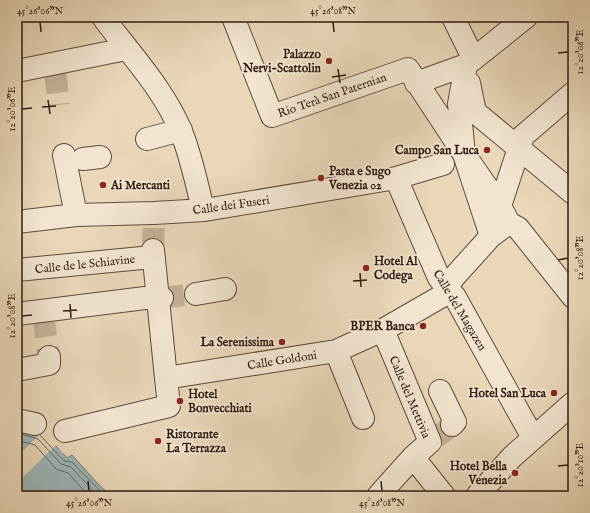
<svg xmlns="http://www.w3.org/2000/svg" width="590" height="513" font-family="'IM FELL English',serif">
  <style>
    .water { fill: #9db7ba; stroke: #727977 }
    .pier { fill: #e9d7b8 }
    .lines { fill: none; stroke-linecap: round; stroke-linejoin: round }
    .shore { stroke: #686966; stroke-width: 1 }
    .pedestrian-tunnel { stroke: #c4b197; stroke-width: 22; stroke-dasharray: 22 11; stroke-linecap: butt }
    .pedestrian-casing { stroke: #604a3c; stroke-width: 24 }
    .pedestrian { stroke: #f1e5d1; stroke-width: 22 }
    .ticks { fill: none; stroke: #321b12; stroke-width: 1.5 }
    .poi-dot { fill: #8f2418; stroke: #f1e5d1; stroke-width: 1.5 }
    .labels { text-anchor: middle; stroke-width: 3.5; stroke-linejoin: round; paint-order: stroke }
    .poi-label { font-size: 12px; font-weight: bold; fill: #321b12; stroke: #f1e5d1; text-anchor: end }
    .street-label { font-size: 12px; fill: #321b12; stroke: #f1e5d1 }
    .neatline { fill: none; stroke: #321b12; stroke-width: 1.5 }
    .ticks-label { font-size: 10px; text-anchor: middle; fill: #321b12 }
  </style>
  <rect width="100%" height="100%" fill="#e9d7b8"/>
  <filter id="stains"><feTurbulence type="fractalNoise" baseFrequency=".005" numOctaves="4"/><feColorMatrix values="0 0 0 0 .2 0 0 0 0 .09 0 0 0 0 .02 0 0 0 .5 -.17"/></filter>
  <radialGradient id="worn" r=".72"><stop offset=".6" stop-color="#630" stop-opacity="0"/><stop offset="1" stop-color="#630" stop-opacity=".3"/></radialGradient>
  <path class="water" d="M17,424L43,431L67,458L72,455L97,483L111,496H17Z"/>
  <path class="pier" d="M40,428L44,430L57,443L64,451L63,454L56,445L17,483V457L43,431Z"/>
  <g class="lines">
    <path class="shore" d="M17,433L38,439L61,464L71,467L98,496
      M40,435L64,461L72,462L105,496
      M17,440L35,445L56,469L68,473L89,496"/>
    <path class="pedestrian-tunnel" d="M55,71L59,105
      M153,250L154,219
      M162,298L196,294
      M43,315L49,357
      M436,438L452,425"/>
    <g class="pedestrian-casing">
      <path id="pedestrian" d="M103,17C130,54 163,88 181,131C191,156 197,184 203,210
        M453,17L473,58
        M466,65L459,104L464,154L491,236
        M17,71L126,49
        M416,83L466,65L526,17
        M469,83L475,112L573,193
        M523,136L573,93
        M147,139L181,130
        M64,155L76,215
        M83,159L100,157
        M396,178L439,278L455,297L533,438
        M497,215L523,136
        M17,222L76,215L154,213L205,210L396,178L443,164
        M509,223L518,228L573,297
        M153,250L166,378
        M17,270L152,257
        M196,294L225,289
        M17,314L145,298H162
        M336,351L363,418
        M17,370L49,364V357
        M440,391L455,422L452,425
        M17,420L35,424
        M65,431L169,406L166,378L336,351L383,330L442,296L454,277L491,236L509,223L500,206L464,154L408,69L272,116L233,17
        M413,457L444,496
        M378,496L413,457L430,442L383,330
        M477,496L512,457L573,403"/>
    </g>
    <use href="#pedestrian" class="pedestrian"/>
  </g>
  <path class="ticks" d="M40,22L41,32M333,22L334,32M558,53L568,52M338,69L340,83M332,77L346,75M48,100L50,114M42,107L56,106M22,109L32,108M558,260L568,258M360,273L361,287M353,281L367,280M70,304L71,318M63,311L77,310M22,316L32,315M558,466L568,465M88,481L89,491M381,481L382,491"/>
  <g class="poi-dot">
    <circle cx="329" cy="61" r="4"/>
    <circle cx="487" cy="150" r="4"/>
    <circle cx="321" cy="178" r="4"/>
    <circle cx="103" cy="185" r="4"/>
    <circle cx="366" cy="268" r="4"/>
    <circle cx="423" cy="326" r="4"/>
    <circle cx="282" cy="342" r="4"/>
    <circle cx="554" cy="393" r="4"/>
    <circle cx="180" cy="401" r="4"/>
    <circle cx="158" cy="441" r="4"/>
    <circle cx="515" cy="473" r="4"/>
  </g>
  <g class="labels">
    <g class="poi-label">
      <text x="321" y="58">Palazzo<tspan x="321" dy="14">Nervi-Scattolin</tspan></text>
      <text x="479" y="154">Campo San Luca</text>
      <text x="329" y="175" text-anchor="start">Pasta e Sugo<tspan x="329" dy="14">Venezia 02</tspan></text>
      <text x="111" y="189" text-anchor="start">Ai Mercanti</text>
      <text x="374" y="265" text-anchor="start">Hotel Al<tspan x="374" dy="14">Codega</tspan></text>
      <text x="415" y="330">BPER Banca</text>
      <text x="274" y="346">La Serenissima</text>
      <text x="546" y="397">Hotel San Luca</text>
      <text x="188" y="398" text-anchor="start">Hotel<tspan x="188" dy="14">Bonvecchiati</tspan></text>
      <text x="166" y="438" text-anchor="start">Ristorante<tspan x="166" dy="14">La Terrazza</tspan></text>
      <text x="507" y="470">Hotel Bella<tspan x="507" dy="14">Venezia</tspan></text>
    </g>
    <g class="street-label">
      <text transform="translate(332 95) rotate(-19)" y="4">Rio Terà San Paternian</text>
      <text transform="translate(231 205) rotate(-8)" y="4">Calle dei Fuseri</text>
      <text transform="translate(85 264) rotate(-6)" y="4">Calle de le Schiavine</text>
      <text transform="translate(460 310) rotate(59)" y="4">Calle del Magazen</text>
      <text transform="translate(282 360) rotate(-9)" y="4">Calle Goldoni</text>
      <text transform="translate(410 397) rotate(67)" y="4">Calle del Mettivia</text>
    </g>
  </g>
  <rect width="590" height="513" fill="none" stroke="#e9d7b8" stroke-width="44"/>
  <rect x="22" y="22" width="546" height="469" class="neatline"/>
  <g class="ticks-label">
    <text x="40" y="14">45°26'06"N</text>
    <text x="333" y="14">45°26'08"N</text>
    <text transform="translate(579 52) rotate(-90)" y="4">12°20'06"E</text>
    <text transform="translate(11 109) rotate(-90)" y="4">12°20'06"E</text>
    <text transform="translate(579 258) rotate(-90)" y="4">12°20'08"E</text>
    <text transform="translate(11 316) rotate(-90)" y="4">12°20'08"E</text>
    <text transform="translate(579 465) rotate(-90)" y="4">12°20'10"E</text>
    <text x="89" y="506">45°26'06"N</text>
    <text x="382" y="506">45°26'08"N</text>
  </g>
  <rect width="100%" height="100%" filter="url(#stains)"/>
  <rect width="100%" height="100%" fill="url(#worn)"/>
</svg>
